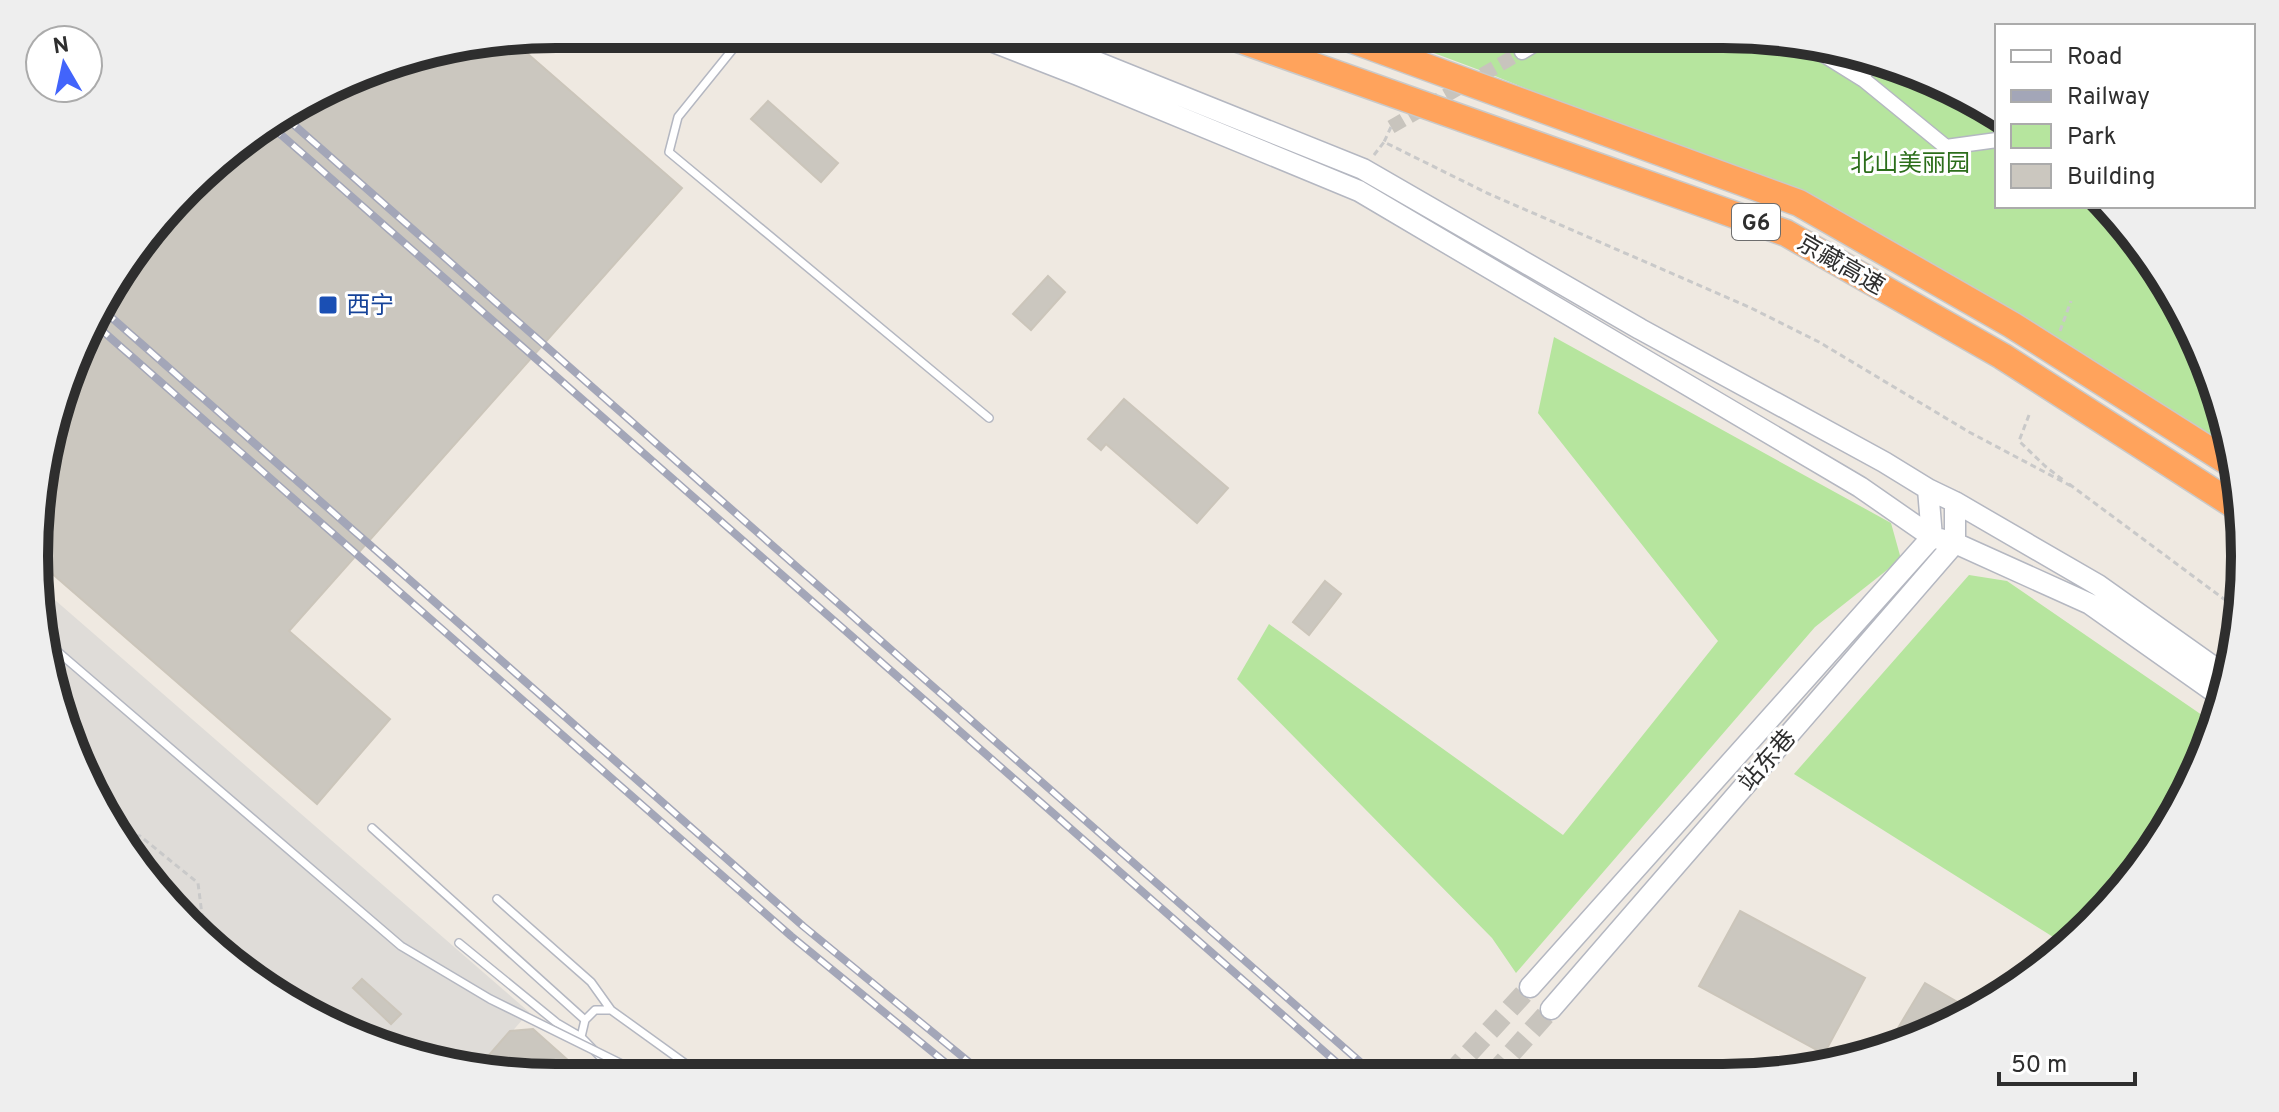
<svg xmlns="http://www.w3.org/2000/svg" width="2279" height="1112" font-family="Overpass,'Noto Sans SC',sans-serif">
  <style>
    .green { fill: #b6e59e }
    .plaza { fill: #dfdcd8 }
    .building { fill: #cbc7bf; stroke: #cbc5ba; stroke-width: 2 }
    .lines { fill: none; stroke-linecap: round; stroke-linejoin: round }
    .minor-tunnel { stroke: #c8c4bd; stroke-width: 14; stroke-dasharray: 14 7; stroke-linecap: butt }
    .secondary-tunnel { stroke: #c8c4bd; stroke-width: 20; stroke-dasharray: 20 10; stroke-linecap: butt }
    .service-casing { stroke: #b4b7c1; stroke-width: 10 }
    .minor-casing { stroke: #b4b7c1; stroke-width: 17 }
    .secondary-casing { stroke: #b4b7c1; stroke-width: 23 }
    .motorway-casing { stroke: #c9c9c9; stroke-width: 29 }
    .path { stroke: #c9c9c9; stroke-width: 3; stroke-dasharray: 6 4; stroke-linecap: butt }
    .service { stroke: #fff; stroke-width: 7 }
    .minor { stroke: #fff; stroke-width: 14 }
    .secondary { stroke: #fff; stroke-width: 20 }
    .motorway { stroke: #ffa35c; stroke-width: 26 }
    .rail-casing { stroke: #a3a6b8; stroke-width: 8 }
    .rail { stroke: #fff; stroke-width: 5; stroke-dasharray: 15; stroke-linecap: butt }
    .service-bridge-casing { stroke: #b4b7c1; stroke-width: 10; stroke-linecap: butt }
    .service-bridge { stroke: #fff; stroke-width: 7 }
    .transit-dot { fill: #1a4fb4; stroke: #fff; stroke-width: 3 }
    .labels { text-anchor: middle; stroke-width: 6; stroke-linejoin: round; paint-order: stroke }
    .shield { fill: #fff; stroke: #6d6d6d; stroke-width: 2 }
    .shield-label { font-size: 22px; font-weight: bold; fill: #2e2e2e }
    .park-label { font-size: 24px; fill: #2c6e1b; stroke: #fff }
    .street-label { font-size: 24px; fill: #2e2e2e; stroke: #fff }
    .transit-label { font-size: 24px; fill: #164399; stroke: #fff; text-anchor: start }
    .rim { fill: none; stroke: #2e2e2e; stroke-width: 10 }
  </style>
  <rect width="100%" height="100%" fill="#efe9e1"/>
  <path class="green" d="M1383,34H1723L1825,44L1923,74L1997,113V206H2108L2157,266L2205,357L2235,455L1733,172L1490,74Z
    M1554,337L1891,523L1901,559L1815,627L1516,973L1492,938L1237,679L1269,624L1563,835L1718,641L1538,413Z
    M1969,575L2007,581L2215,724L2205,756L2137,874L2066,945L1794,774Z"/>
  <path class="plaza" d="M40,587L529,1012L479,1070L454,1068L356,1038L211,948L88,787L38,624Z"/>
  <path class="building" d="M513,41L682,188L289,631L390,719L317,804L40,563L44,454L122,266L238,142L388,62Z
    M768,101L838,163L821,182L751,119Z
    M1048,276L1065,292L1031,330L1013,314Z
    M1124,399L1228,488L1197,523L1106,444L1101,450L1088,439Z
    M1325,581L1341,594L1309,635L1293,622Z
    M1740,911L1865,978L1824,1054L1699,986Z
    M362,979L401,1014L391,1024L353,988Z
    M1925,983L1971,1010L1922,1038L1886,1048Z
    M533,1029L588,1078H556L476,1070L510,1031Z"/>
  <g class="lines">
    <path class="minor-tunnel" d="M1391,127L1522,52"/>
    <path class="secondary-tunnel" d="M1449,1075L1530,987
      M1492,1075L1551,1009"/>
    <g class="service-casing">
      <path id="service" d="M745,34L678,117L669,152L989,418
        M1864,80L1878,60
        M372,828L585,1020
        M497,899L591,982L611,1010
        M459,943L557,1023L581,1037
        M621,1078L581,1037L585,1020L595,1010H611L704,1077"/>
    </g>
    <g class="minor-casing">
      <path id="minor" d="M1803,42L1864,80L1946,147L1997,140
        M1522,52L1552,34"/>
    </g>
    <g class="secondary-casing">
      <path id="secondary" d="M973,34L1078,75L1359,191L1860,487L1932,537L1955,543L2090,604L2223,698
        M1027,34L1363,169L1640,329L1884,462L1928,489L1955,502L2098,585L2229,678
        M1530,987L1932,537L1928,489
        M1551,1009L1955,543V502"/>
    </g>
    <g class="motorway-casing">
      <path id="motorway" d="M1224,34L1786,233L2002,356L2240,509
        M1336,34L1799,203L2012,325L2236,467"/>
    </g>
    <path class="path" d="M1391,127L1384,142L1487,193L1749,307L1819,342L1969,432L2071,486
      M1374,155L1384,142
      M2060,331L2071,301
      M2029,415L2019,441L2045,466L2063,480
      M2069,484L2240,611
      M125,835L140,836L198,883L205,939"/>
    <use href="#service" class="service"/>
    <use href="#minor" class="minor"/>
    <use href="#secondary" class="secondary"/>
    <use href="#motorway" class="motorway"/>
    <g class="rail-casing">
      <path id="rail" d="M285,117L1375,1075
        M270,125L1351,1075
        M103,310L803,926L986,1076
        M97,326L791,936L963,1077"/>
    </g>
    <use href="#rail" class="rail"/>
    <g class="service-bridge-casing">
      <path id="service-bridge" d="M43,639L401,946L490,999L650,1078"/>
    </g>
    <use href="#service-bridge" class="service-bridge"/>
  </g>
  <rect class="transit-dot" x="318" y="295" width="20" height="20" rx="4"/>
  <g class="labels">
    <rect class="shield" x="1732" y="204" width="48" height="36" rx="6"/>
    <g class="shield-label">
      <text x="1756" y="230">G6</text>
    </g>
    <g class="park-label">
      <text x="1910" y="171">北山美丽园</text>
    </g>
    <g class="street-label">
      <text transform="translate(1841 264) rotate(30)" y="8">京藏高速</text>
      <text transform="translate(1767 760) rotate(-49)" y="8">站东巷</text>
    </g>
    <g class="transit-label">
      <text x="346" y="313">西宁</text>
    </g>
  </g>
  <path d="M0 0H2279V1112H0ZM556 48H1723A508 508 0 0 1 2231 556V556A508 508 0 0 1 1723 1064H556A508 508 0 0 1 48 556V556A508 508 0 0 1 556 48Z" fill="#eee" fill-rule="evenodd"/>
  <path class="rim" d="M556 48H1723A508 508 0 0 1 2231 556V556A508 508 0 0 1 1723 1064H556A508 508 0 0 1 48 556V556A508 508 0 0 1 556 48Z"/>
  <rect x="1995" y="24" width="260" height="184" fill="#ffffff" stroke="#ababab" stroke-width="2"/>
  <rect x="2011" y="50" width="40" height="12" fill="#ffffff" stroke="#ababab" stroke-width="2"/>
  <text x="2067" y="64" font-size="24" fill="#2e2e2e">Road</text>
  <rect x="2011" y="90" width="40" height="12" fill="#a3a6b8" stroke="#ababab" stroke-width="2"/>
  <text x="2067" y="104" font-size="24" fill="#2e2e2e">Railway</text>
  <rect x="2011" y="124" width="40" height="24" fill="#b6e59e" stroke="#ababab" stroke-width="2"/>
  <text x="2067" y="144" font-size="24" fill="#2e2e2e">Park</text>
  <rect x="2011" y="164" width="40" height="24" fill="#cbc7bf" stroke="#ababab" stroke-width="2"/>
  <text x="2067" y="184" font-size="24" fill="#2e2e2e">Building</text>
  <g transform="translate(64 64) rotate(351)"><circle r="38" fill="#ffffff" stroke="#ababab" stroke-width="2"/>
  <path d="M0-6L14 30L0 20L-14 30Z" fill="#4264fb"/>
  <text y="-12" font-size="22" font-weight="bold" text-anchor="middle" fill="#2e2e2e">N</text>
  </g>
  <path d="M1999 1072v12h136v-12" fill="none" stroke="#2e2e2e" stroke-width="4"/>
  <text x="2011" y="1072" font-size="24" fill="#2e2e2e" stroke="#ffffff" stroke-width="6" paint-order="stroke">50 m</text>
</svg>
